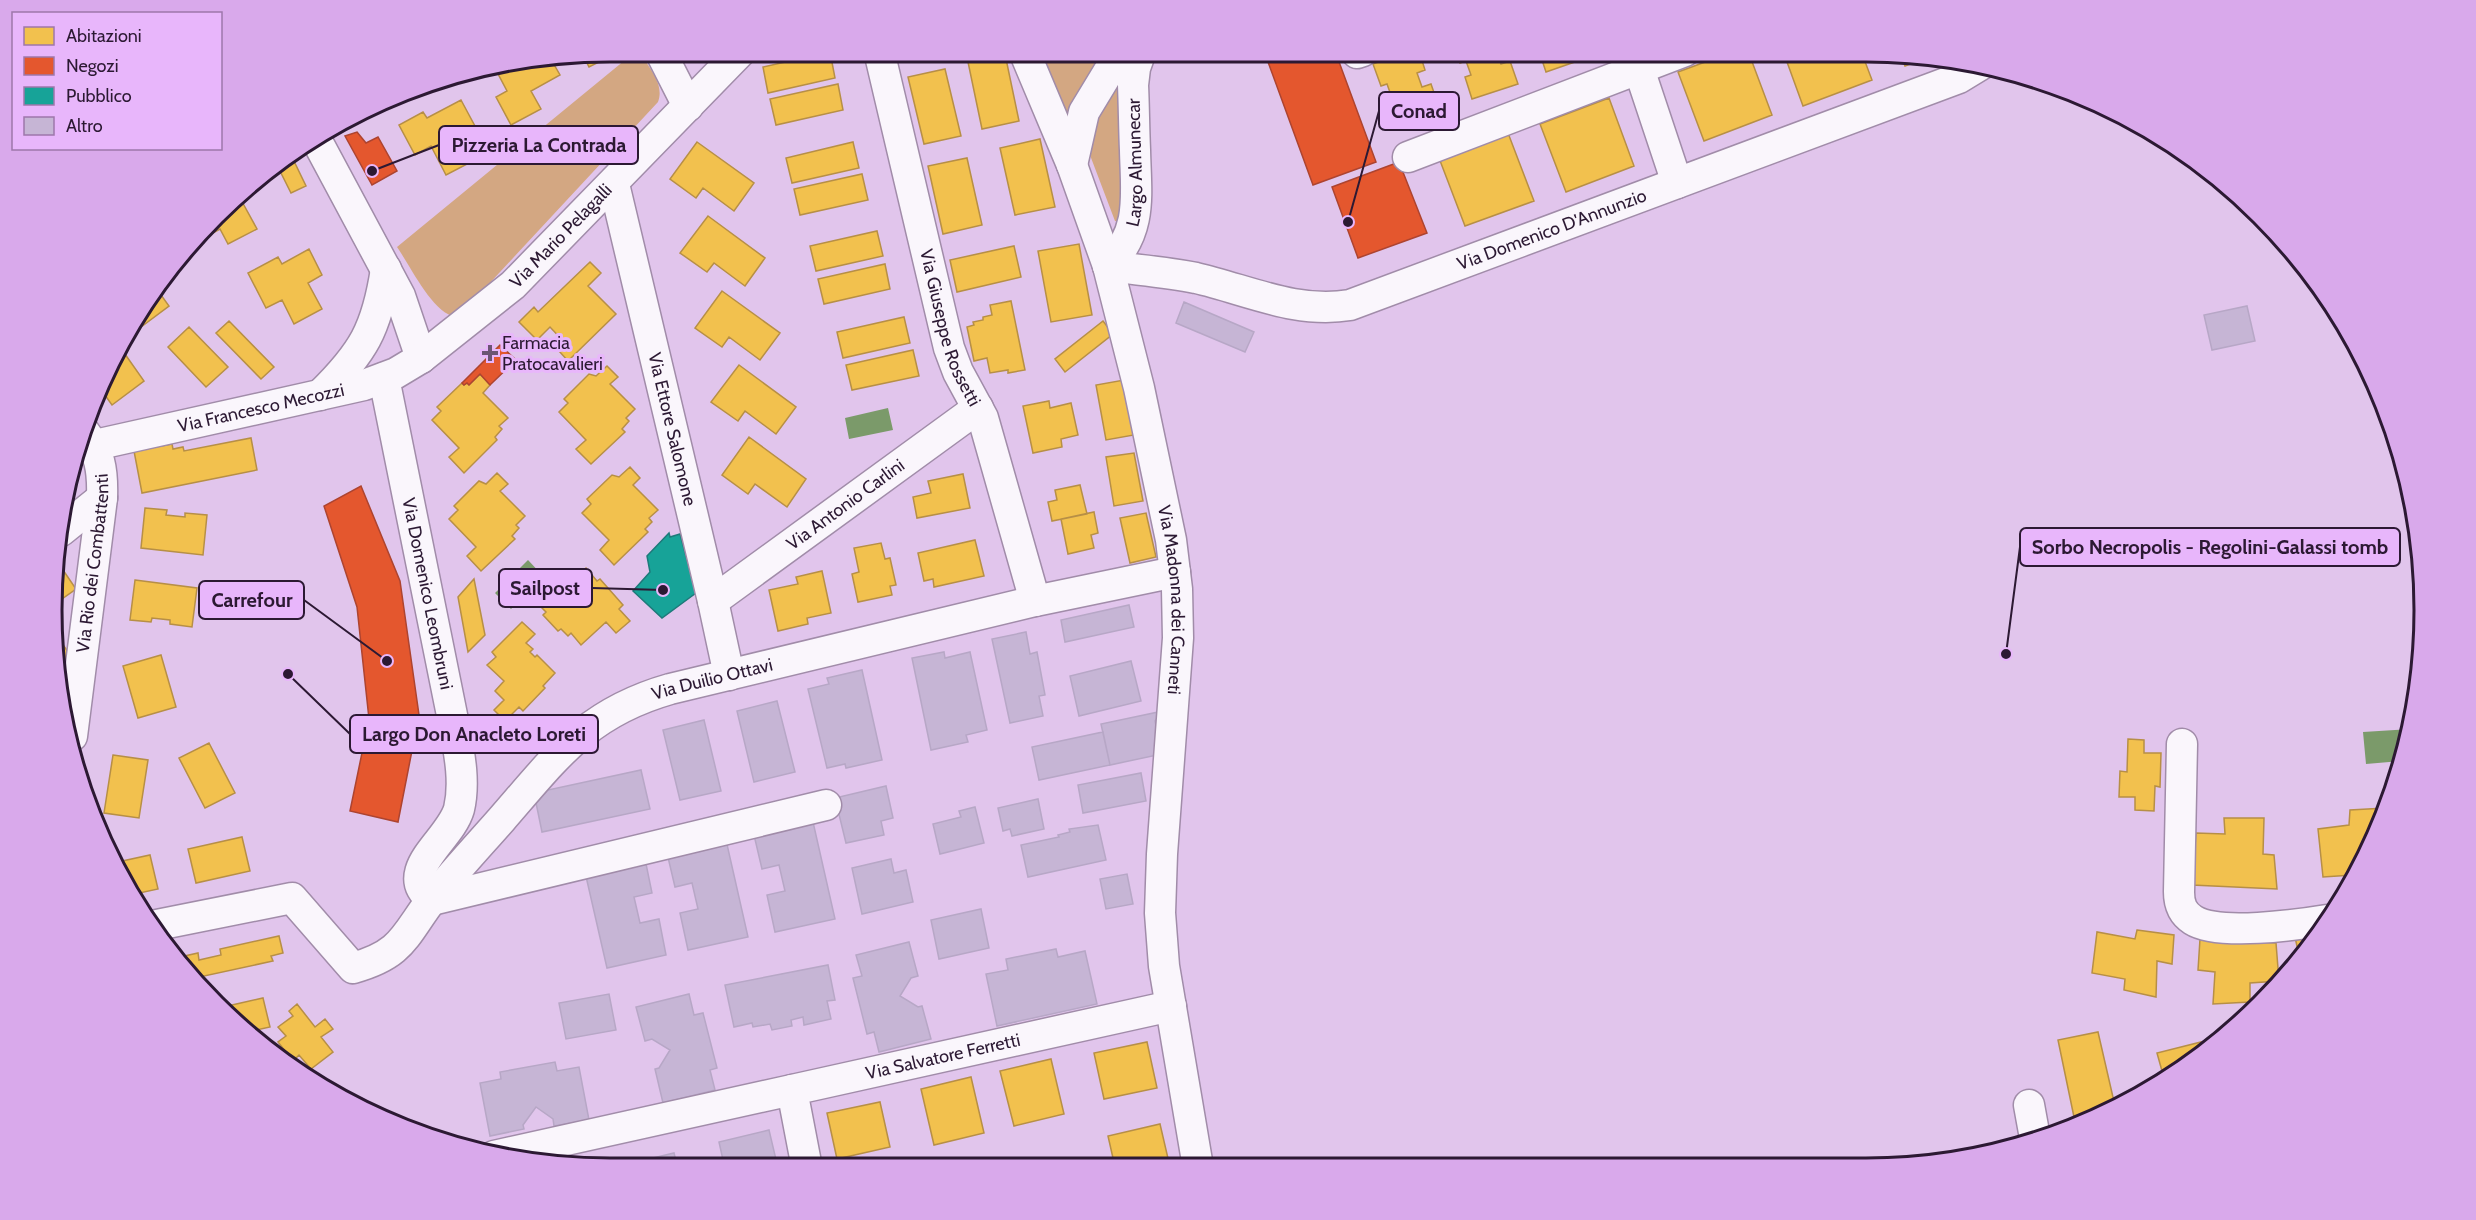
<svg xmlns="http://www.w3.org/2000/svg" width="2476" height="1220" font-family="Cabin,sans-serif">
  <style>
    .green { fill: #d3a782 }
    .water { fill: #7b9a6a }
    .homes { fill: #f2c14e; stroke: #b78f46; stroke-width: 1.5 }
    .shops { fill: #e4572e; stroke: #ad4430; stroke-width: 1.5 }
    .public { fill: #17a398; stroke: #1d7a7a; stroke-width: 1.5 }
    .building { fill: #c6b5d5; stroke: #b7a7c6; stroke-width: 1.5 }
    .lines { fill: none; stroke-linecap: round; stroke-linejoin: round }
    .minor-casing { stroke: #a18ca9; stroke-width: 33 }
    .minor { stroke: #faf6fc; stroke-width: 30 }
    .poi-dot { fill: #6b5574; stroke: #e8b6fb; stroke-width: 2 }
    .labels { text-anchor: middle; stroke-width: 6; stroke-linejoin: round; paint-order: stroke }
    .street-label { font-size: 18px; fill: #2c1933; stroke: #e8b6fb }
    .poi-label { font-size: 18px; fill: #2c1933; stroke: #e8b6fb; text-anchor: start }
    .rim { fill: none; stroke: #2c1933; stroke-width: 3 }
    .leader { fill: none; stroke: #2c1933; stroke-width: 2 }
    .callout-dot { fill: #2c1933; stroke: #e8b6fb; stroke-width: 2 }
    .callout { fill: #e8b6fb; stroke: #2c1933; stroke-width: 2 }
    .callout-label { font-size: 20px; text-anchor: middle; font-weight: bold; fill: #2c1933 }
  </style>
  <rect width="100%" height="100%" fill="#e1c5ec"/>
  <path class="green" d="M636,51H639C648,67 665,83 658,102L474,300L452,316C430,308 411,267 397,247Z
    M1038,51H1112L1071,126Z
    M1129,69L1120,222L1115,221L1085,142L1087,124Z"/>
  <path class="water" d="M888,408L893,430L849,439L845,418Z
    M528,560L544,577L511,609L495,593Z
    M2411,729L2401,761L2366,764L2363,732Z"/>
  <path class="homes" d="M1408,51H1419L1425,70L1417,73L1422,87L1431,84L1439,107L1393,123L1386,100L1392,98L1387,84L1381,86L1373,64Z
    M1455,51H1496L1501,64L1510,61L1518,84L1472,99L1465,77L1471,75L1466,61L1460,63Z
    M1539,51H1590L1592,56L1546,72Z
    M1735,51H1748L1772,115L1704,141L1678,72Z
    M1783,51H1861L1872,80L1803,106Z
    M604,52L607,58L589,67L583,55Z
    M830,52L835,78L768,93L763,67Z
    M1005,54L1019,121L982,129L968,62Z
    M1900,54L1929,57L1905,66Z
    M552,61L560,75L531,91L541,109L511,125L496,97L507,91L496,70Z
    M945,69L961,136L924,144L908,77Z
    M838,84L843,110L776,125L770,99Z
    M1609,98L1634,166L1566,192L1540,124Z
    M461,100L476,128L460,137L473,161L446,175L431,146L415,155L399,125L423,112L427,118Z
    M1508,133L1534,201L1465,226L1439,158Z
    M1040,139L1055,207L1015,215L1000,148Z
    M697,142L754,183L734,211L703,188L696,198L670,179Z
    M853,142L859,168L792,183L786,158Z
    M291,155L306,186L291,193L276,163Z
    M967,158L982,225L943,234L928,166Z
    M862,174L868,200L800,215L794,189Z
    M240,198L257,229L228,244L220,229L202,239Z
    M708,216L765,258L745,286L714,263L707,272L680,253Z
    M877,231L883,256L816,271L810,246Z
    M1079,244L1092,315L1051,322L1038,251Z
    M1014,246L1021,277L957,292L950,260Z
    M309,249L322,275L308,283L322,309L294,324L282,300L266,308L248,273L278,257L282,264Z
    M590,262L601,273L588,286L616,314L568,361L559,351L566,344L550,327L537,340L519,322L534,307L538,312Z
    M885,264L890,289L824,304L818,279Z
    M156,288L169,306L137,330L132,324L145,300Z
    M722,291L780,333L760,360L729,337L722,347L695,328Z
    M1011,301L1025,370L1008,373V370L990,373L987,358L974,361L967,327L974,325L973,322L983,320V317L992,315L990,305Z
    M904,317L910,343L843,358L837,332Z
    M229,321L274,367L261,379L216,333Z
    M1103,321L1113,334L1065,372L1055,359Z
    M189,327L228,367L206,387L168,347Z
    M120,347L144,381L112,405L99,387Z
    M913,350L919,376L852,390L846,365Z
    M739,365L796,407L776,434L745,411L738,421L711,402Z
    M607,366L618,377L610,384L635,409L626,418L629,421L622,429L625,432L591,464L576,449L586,440L559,412L568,403L564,399L589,374L596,376Z
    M480,374L490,385L483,393L508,418L499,426L502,429L495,437L497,440L464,473L449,457L459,448L432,420L441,411L437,407L462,383L464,385L467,383L469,385Z
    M1124,380L1134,435L1106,440L1096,385Z
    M1049,401L1050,408L1071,403L1078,435L1061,439L1062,447L1033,453L1023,406Z
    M749,437L806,479L787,507L755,484L748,494L722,475Z
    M251,438L257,470L142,493L134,451L172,444L173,449L183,447L184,451Z
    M1134,453L1143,501L1114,506L1106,457Z
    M630,467L640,478L633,485L658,510L649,518L652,522L645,529L648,532L614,565L600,550L609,540L582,513L591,504L587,499L612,475L619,477Z
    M497,473L508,484L500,491L525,516L516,525L519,528L512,536L515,539L481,571L467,556L476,547L449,519L458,510L454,506L479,481L486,484Z
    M963,474L970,508L917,518L913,497L931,493L928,481Z
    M1080,485L1087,514L1052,521L1048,502L1057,500L1055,490Z
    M145,508L167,510L166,515L185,517V513L207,515L203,555L141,548Z
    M1094,512L1098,533L1091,535L1094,548L1068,554L1061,519Z
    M1146,513L1156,557L1130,563L1120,518Z
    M975,540L984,576L934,587L933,579L924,581L918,553Z
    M881,543L885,559L890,558L896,585L890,586L892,595L858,602L852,574L859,572L854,548Z
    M61,567L76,589L59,601L60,568Z
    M586,568L597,581L600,579L623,605L619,609L630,621L616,633L606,622L581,645L571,633L568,636L561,629L558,631L543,615L546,612L534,600L546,590L553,597Z
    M822,571L831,613L807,618L808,624L778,631L769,590L798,584L796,577Z
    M474,579L485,635L468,652L458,597Z
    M135,580L197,588L192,627L170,624V620L152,618L151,622L130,620Z
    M522,622L535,634L526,643L533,649L530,652L535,657L537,655L555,673L543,686L545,688L523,711L519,707L505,721L494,710L504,700L495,691L504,681L487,665L496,657L492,652Z
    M61,642L73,659L56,670L57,644Z
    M161,655L176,707L138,718L123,666Z
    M2128,739L2144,740V753H2161L2160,787L2155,786L2154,811L2135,810V797H2119L2120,771L2127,772Z
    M209,743L235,793L205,808L179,758Z
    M113,755L148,760L139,818L104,813Z
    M2385,808L2382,824L2353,875L2323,877L2318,829L2349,825L2350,810Z
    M2224,818H2264L2263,854L2274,855L2277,889L2192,885L2196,833L2225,834Z
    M242,837L250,871L196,883L188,849Z
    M150,855L158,889L135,894L113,863Z
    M2137,930L2174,935L2172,964L2157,961L2156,997L2124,990L2125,979L2092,973L2097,932L2135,939Z
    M2320,932L2309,951L2300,960L2295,937Z
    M279,936L283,953L271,956L273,961L195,978L180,957L198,953L199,960L221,955L220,949Z
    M2200,939L2276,943L2279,981L2250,983V1002L2213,1004L2215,972L2198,970Z
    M263,998L270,1027L247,1032L219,1008Z
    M297,1004L315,1027L325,1019L333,1029L321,1037L333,1052L311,1069L299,1055L293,1061L278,1042L286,1036L278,1027L293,1016L289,1011Z
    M2098,1032L2115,1106L2109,1110L2074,1117L2058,1040Z
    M1147,1042L1157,1088L1104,1099L1094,1053Z
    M2201,1042L2204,1055L2187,1064L2162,1071L2157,1053Z
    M1051,1059L1064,1114L1014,1126L1000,1071Z
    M971,1077L984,1133L934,1145L921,1089Z
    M880,1102L890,1147L837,1159L827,1113Z
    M1160,1124L1170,1167H1115L1108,1136Z"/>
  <path class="shops" d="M1264,51H1335L1376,162L1313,185Z
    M357,132L366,143L378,137L397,171L372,185L345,136Z
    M1399,162L1427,233L1358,258L1332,187Z
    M500,345L516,360L490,385L480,374L469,385L467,383L464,385L462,383Z
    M361,486L400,581L419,715L398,822L350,811L369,719L357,607L324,506Z"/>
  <path class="public" d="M669,533L670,537L680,534L696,593L662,618L633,591L650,572L647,556Z"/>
  <path class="building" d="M1184,302L1254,332L1245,352L1176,323Z
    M2247,306L2255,341L2212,350L2204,315Z
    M1129,605L1134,627L1065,642L1061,620Z
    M1026,632L1030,654L1037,652L1045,695L1039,696L1043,716L1010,723L992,639Z
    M944,652L945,658L970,652L987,730L966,735L968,742L931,750L912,658Z
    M1131,661L1141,701L1079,716L1070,676Z
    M862,670L882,760L846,768L845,764L827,768L808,689L829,684L827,678Z
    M777,701L795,772L754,782L737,711Z
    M1163,711L1155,721L1162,754L1110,765L1101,724Z
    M704,720L721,791L680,800L663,730Z
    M1103,732L1110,765L1039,780L1032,747Z
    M641,770L650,809L542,832L534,793Z
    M1141,773L1146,801L1083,813L1078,785Z
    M886,786L893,818L881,821L884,835L846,843L835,798Z
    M1038,799L1044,829L1012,836L1010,829L1003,831L998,808Z
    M975,807L984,843L940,854L933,824L961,817L959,811Z
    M813,822L835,919L775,932L767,895L785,891L779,865L762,869L754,835Z
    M1098,825L1106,860L1028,877L1021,845L1059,837L1058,835L1070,832L1069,829Z
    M726,840L748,937L688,950L680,913L698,909L692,883L675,887L667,853Z
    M645,859L652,893L634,897L640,923L659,919L666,955L607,968L585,872Z
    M891,859L894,873L906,870L913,902L862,914L852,868Z
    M1127,874L1133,904L1106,909L1100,879Z
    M981,909L989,948L939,959L931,920Z
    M909,942L918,976L911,978L900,996L918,1007L922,1006L931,1039L879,1052L874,1032L867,1034L853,978L862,976L856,955Z
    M1056,949L1058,957L1085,951L1097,1004L997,1026L986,974L1008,970L1006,959Z
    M828,965L835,1000L827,1001L831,1019L804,1025L803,1017L791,1020L792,1026L772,1030L770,1024L753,1027L752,1023L734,1027L725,985Z
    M609,994L616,1030L566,1039L559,1003Z
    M689,994L694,1015L703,1013L717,1068L710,1070L715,1090L663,1103L655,1069L659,1068L670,1050L652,1039L645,1041L636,1007Z
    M555,1062L557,1071L579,1067L589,1120L554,1126L553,1119L536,1107L523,1125L524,1129L490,1136L480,1083L501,1079L500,1072Z
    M769,1130L778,1168L725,1169L719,1142Z
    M674,1153L678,1169H625L624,1165Z"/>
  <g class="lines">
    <g class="minor-casing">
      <g id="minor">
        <path d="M660,51L688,106"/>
        <path id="s1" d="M879,51L949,348L958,372L983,418L1035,601"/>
        <path id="s2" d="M1024,51L1072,165L1108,266L1139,388L1171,540L1177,589L1178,638L1162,854L1160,913L1164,966L1198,1167"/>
        <path d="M1633,51L1677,183"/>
        <path d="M1357,53L1363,51"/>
        <path d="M317,141L400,296L421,358"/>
        <path d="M1408,157L1685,51"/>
        <path d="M1072,165L1084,112L1121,51"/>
        <path id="s3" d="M614,184L713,601L729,675"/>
        <path id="s4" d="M1108,266C1137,270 1167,272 1196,278C1248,290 1296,314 1350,305L1959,78L1982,64"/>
        <path id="s5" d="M1108,266C1143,230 1136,196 1135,150C1134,128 1134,107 1133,85L1135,68L1141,51"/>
        <path id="s6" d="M384,378L455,730C460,756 465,784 459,809C450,841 395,871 432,900L826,805"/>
        <path d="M320,395C363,353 377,329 386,269"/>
        <path id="s7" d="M95,445L364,385L396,373L421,358L513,285L741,51"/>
        <path d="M61,531L102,498"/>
        <path id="s8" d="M713,601L978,408"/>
        <path id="s9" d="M72,736L102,498C103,470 100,452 83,430"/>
        <path d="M2182,744L2179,892C2179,904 2182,913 2193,920C2218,936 2297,925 2327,920"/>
        <path id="s10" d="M157,925L292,898L353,968C403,954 404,936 432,899C454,872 478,846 501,820C556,757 586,713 670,689L1035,601L1175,572"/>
        <path d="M2029,1105L2035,1138"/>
        <path d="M494,1156L792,1090"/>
        <path id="s11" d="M807,1168L792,1090L1171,1006"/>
      </g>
    </g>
    <use href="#minor" class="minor"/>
  </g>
  <path class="poi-dot" d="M487 344h6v6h6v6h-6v6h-6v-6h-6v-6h6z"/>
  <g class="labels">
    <g class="street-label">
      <text dy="6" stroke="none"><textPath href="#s5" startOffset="111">Largo Almunecar</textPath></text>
      <text dy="6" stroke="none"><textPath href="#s4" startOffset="462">Via Domenico D'Annunzio</textPath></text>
      <text dy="6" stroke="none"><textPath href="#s7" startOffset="525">Via Mario Pelagalli</textPath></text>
      <text dy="6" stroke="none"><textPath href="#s1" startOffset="286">Via Giuseppe Rossetti</textPath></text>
      <text dy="6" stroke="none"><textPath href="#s7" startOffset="170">Via Francesco Mecozzi</textPath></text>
      <text dy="6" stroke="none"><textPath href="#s3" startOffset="252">Via Ettore Salomone</textPath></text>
      <text dy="6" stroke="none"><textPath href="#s8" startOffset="164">Via Antonio Carlini</textPath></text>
      <text dy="6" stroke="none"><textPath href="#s9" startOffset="174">Via Rio dei Combattenti</textPath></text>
      <text dy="6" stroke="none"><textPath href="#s6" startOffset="220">Via Domenico Leombruni</textPath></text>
      <text dy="6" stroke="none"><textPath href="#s2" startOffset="572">Via Madonna dei Canneti</textPath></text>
      <text dy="6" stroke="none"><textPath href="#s10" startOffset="705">Via Duilio Ottavi</textPath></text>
      <text dy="6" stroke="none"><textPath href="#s11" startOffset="234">Via Salvatore Ferretti</textPath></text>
    </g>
    <g class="poi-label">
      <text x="502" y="349">Farmacia<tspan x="502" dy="21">Pratocavalieri</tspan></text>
    </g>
  </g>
  <path d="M0 0H2476V1220H0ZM610 62H1866A548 548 0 0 1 2414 610V610A548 548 0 0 1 1866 1158H610A548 548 0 0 1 62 610V610A548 548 0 0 1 610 62Z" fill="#d9a9eb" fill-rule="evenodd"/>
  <path class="rim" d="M610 62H1866A548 548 0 0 1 2414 610V610A548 548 0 0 1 1866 1158H610A548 548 0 0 1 62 610V610A548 548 0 0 1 610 62Z"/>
  <path class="leader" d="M1348 222L1379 111M372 171L439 145M2006 654L2020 547M663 590L592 588M387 661L304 600M288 674L350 734"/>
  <g class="callout-dot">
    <circle cx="1348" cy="222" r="6"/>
    <circle cx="372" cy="171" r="6"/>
    <circle cx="2006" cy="654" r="6"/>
    <circle cx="663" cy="590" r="6"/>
    <circle cx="387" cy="661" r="6"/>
    <circle cx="288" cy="674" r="6"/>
  </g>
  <g class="callout">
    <rect x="1379" y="92" width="80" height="38" rx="6"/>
    <rect x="439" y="126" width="199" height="38" rx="6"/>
    <rect x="2020" y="528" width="380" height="38" rx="6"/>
    <rect x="499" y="569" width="93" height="38" rx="6"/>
    <rect x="199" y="581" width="105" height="38" rx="6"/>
    <rect x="350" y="715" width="248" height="38" rx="6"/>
  </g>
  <g class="callout-label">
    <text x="1419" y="118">Conad</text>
    <text x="539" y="152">Pizzeria La Contrada</text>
    <text x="2210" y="554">Sorbo Necropolis - Regolini-Galassi tomb</text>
    <text x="545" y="595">Sailpost</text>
    <text x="252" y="607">Carrefour</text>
    <text x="474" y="741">Largo Don Anacleto Loreti</text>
  </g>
  <rect x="12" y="12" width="210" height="138" fill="#e8b6fb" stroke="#9d77ab" stroke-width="1.5"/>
  <rect x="24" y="27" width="30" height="18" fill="#f2c14e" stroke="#9d77ab" stroke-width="1.5"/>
  <text x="66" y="42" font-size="18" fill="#2c1933">Abitazioni</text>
  <rect x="24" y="57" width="30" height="18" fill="#e4572e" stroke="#9d77ab" stroke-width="1.5"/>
  <text x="66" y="72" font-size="18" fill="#2c1933">Negozi</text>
  <rect x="24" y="87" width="30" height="18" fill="#17a398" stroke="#9d77ab" stroke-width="1.5"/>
  <text x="66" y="102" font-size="18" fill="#2c1933">Pubblico</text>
  <rect x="24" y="117" width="30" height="18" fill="#c6b5d5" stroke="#9d77ab" stroke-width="1.5"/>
  <text x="66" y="132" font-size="18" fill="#2c1933">Altro</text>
</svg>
